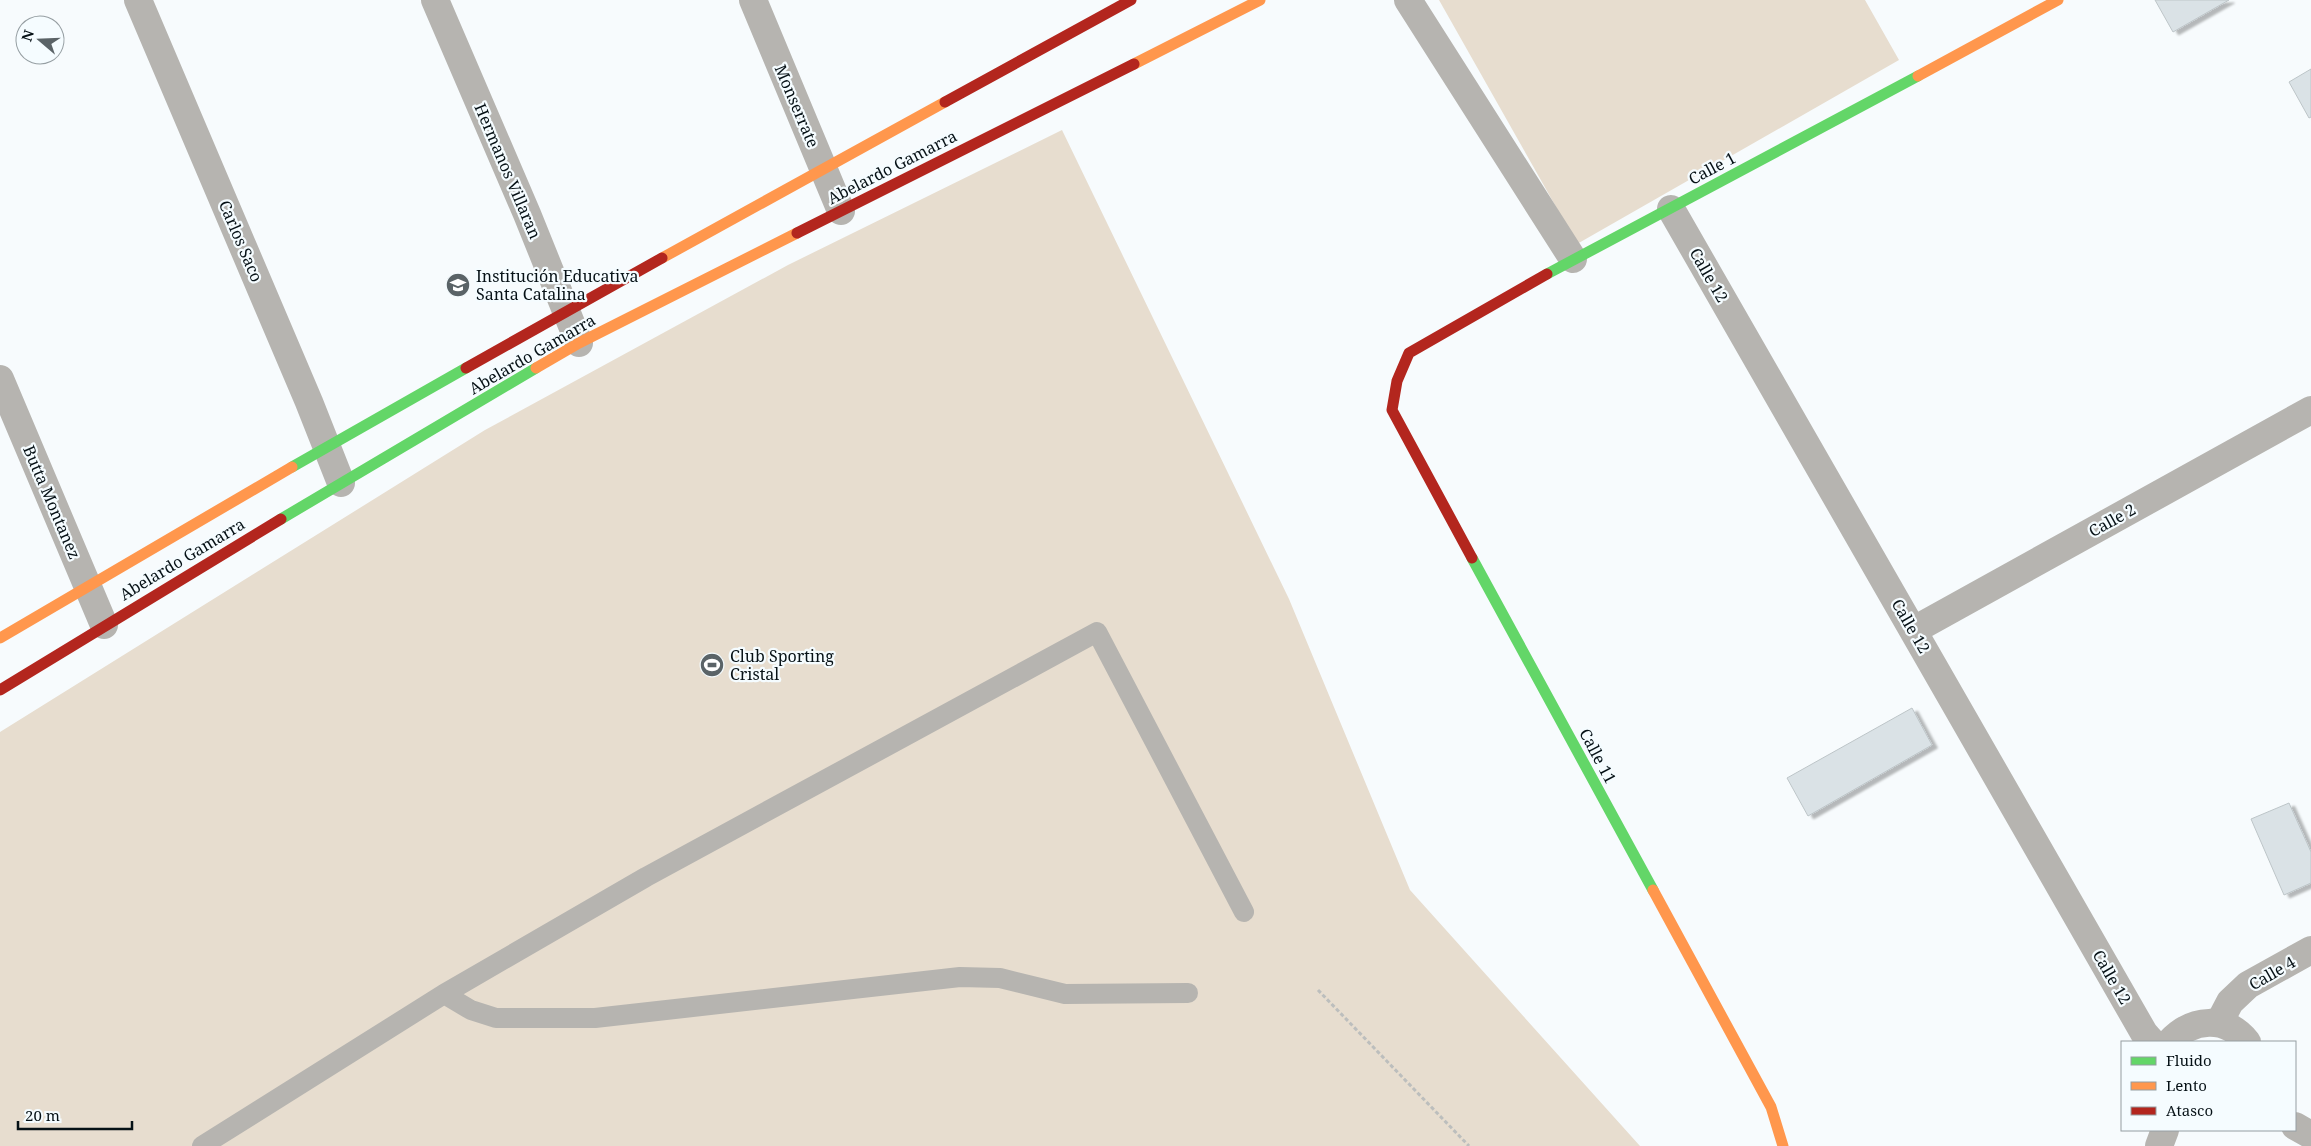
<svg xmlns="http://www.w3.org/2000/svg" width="2311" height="1146" font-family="'Noto Serif',serif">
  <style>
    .green { fill: #e7ddcf }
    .building { fill: #dae2e6; stroke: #bdc5c8; filter: url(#shadow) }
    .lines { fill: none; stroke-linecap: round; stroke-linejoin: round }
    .path { stroke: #bcbebd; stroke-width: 3; stroke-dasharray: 4 2.5; stroke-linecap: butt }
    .lane { stroke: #b6b4b0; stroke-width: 20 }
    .street { stroke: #b6b4b0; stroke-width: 28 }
    .fast { stroke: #63d668; stroke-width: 11 }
    .slow { stroke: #ff974d; stroke-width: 11 }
    .jam { stroke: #b3261e; stroke-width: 11 }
    .labels { text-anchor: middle; stroke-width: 4.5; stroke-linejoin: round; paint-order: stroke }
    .street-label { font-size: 16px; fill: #061116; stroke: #f5fcff }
    .poi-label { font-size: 16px; fill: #061116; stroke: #f5fcff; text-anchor: start }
  </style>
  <defs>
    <filter id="shadow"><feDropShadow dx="5.5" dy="3" stdDeviation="1" flood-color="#0004"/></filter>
  </defs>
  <rect width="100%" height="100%" fill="#f7fbfd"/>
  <path class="green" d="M1439,0H1865L1899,60L1577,244Z
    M1062,130L1289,599L1410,890L1640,1146H0V732L485,430L788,265Z"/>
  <path class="building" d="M2155,0H2229L2173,32Z
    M2311,69V117L2309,118L2289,82Z
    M1912,708L1932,745L1808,816L1787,778Z
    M2289,803L2311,852V883L2284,895L2251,819Z"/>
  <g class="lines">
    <path class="path" d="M1318,990L1469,1146"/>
    <path class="lane" d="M444,994L646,877L1097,632L1244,912
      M202,1146L444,994L471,1010L496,1018H595L960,977L1000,978L1065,994L1188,993"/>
    <path class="street" d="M138,0L309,402L341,483
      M435,0L527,214L579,343
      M753,0L841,211
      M1408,0L1573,259
      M1671,209L2144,1033L2152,1042
      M0,379L104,625
      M1914,630L2311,410
      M2219,1023L2230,1002L2248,985L2311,950
      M2170,1042C2192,1018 2226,1015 2247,1042
      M2295,1126L2311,1135
      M2159,1146L2165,1130"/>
    <path class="fast" d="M1547,274L1918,76
      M292,467L466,368
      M281,519L536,368
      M1472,558L1653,890"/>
    <path class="slow" d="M1134,64L1260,0
      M1918,76L2058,0
      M662,258L945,102
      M536,368L579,343L797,233
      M0,638L292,467
      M1653,890L1771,1107L1783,1146"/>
    <path class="jam" d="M945,102L1131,0
      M797,233L1134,64
      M466,368L662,258
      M1472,558L1392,410L1397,381L1409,353L1547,274
      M0,690L281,519"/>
  </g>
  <defs>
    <g id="school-disc" transform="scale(1.25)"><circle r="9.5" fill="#5a6367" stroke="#f5fcff"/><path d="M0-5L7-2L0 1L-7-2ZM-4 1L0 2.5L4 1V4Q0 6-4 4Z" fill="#fff"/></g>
    <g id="stadium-disc" transform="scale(1.25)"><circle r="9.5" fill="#5a6367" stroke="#f5fcff"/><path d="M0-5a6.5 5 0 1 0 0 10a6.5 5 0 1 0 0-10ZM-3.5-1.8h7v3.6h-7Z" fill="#fff"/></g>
  </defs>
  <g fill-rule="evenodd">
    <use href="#school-disc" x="458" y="285"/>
    <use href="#stadium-disc" x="712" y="665"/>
  </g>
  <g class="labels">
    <g class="street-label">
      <text transform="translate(797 106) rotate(67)" y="6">Monserrate</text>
      <text transform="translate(892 167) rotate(-27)" y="6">Abelardo Gamarra</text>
      <text transform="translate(1712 168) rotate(-28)" y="6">Calle 1</text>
      <text transform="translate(508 171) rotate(67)" y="6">Hermanos Villaran</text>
      <text transform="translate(241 241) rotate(67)" y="6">Carlos Saco</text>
      <text transform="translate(1709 275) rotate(60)" y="6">Calle 12</text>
      <text transform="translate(532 354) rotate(-30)" y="6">Abelardo Gamarra</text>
      <text transform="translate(52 502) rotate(67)" y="6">Butta Montanez</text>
      <text transform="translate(2112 520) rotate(-29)" y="6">Calle 2</text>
      <text transform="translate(182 559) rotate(-31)" y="6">Abelardo Gamarra</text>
      <text transform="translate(1911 626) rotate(60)" y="6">Calle 12</text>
      <text transform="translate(1598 756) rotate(62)" y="6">Calle 11</text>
      <text transform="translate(2272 973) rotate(-30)" y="6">Calle 4</text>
      <text transform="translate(2112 977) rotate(60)" y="6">Calle 12</text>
    </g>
    <g class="poi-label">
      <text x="476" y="282">Institución Educativa<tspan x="476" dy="18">Santa Catalina</tspan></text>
      <text x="730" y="662">Club Sporting<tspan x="730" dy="18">Cristal</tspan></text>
    </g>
  </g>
  <rect x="2121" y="1041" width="175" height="90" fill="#f5fcff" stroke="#959ea2"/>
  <rect x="2131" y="1057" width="25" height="8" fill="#63d668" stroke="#959ea2"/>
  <text x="2166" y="1066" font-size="15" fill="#061116">Fluido</text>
  <rect x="2131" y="1082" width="25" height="8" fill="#ff974d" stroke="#959ea2"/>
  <text x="2166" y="1091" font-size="15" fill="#061116">Lento</text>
  <rect x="2131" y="1107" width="25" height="8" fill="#b3261e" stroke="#959ea2"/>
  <text x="2166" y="1116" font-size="15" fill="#061116">Atasco</text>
  <g transform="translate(40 40) rotate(289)"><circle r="24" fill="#f5fcff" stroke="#959ea2"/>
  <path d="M0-4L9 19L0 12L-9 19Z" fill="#5a6367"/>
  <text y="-8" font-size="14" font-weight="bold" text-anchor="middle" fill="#061116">N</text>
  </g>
  <path d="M18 1121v8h114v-8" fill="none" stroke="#061116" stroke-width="2.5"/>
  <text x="25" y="1121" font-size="15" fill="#061116" stroke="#f5fcff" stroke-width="4" paint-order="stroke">20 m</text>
</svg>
